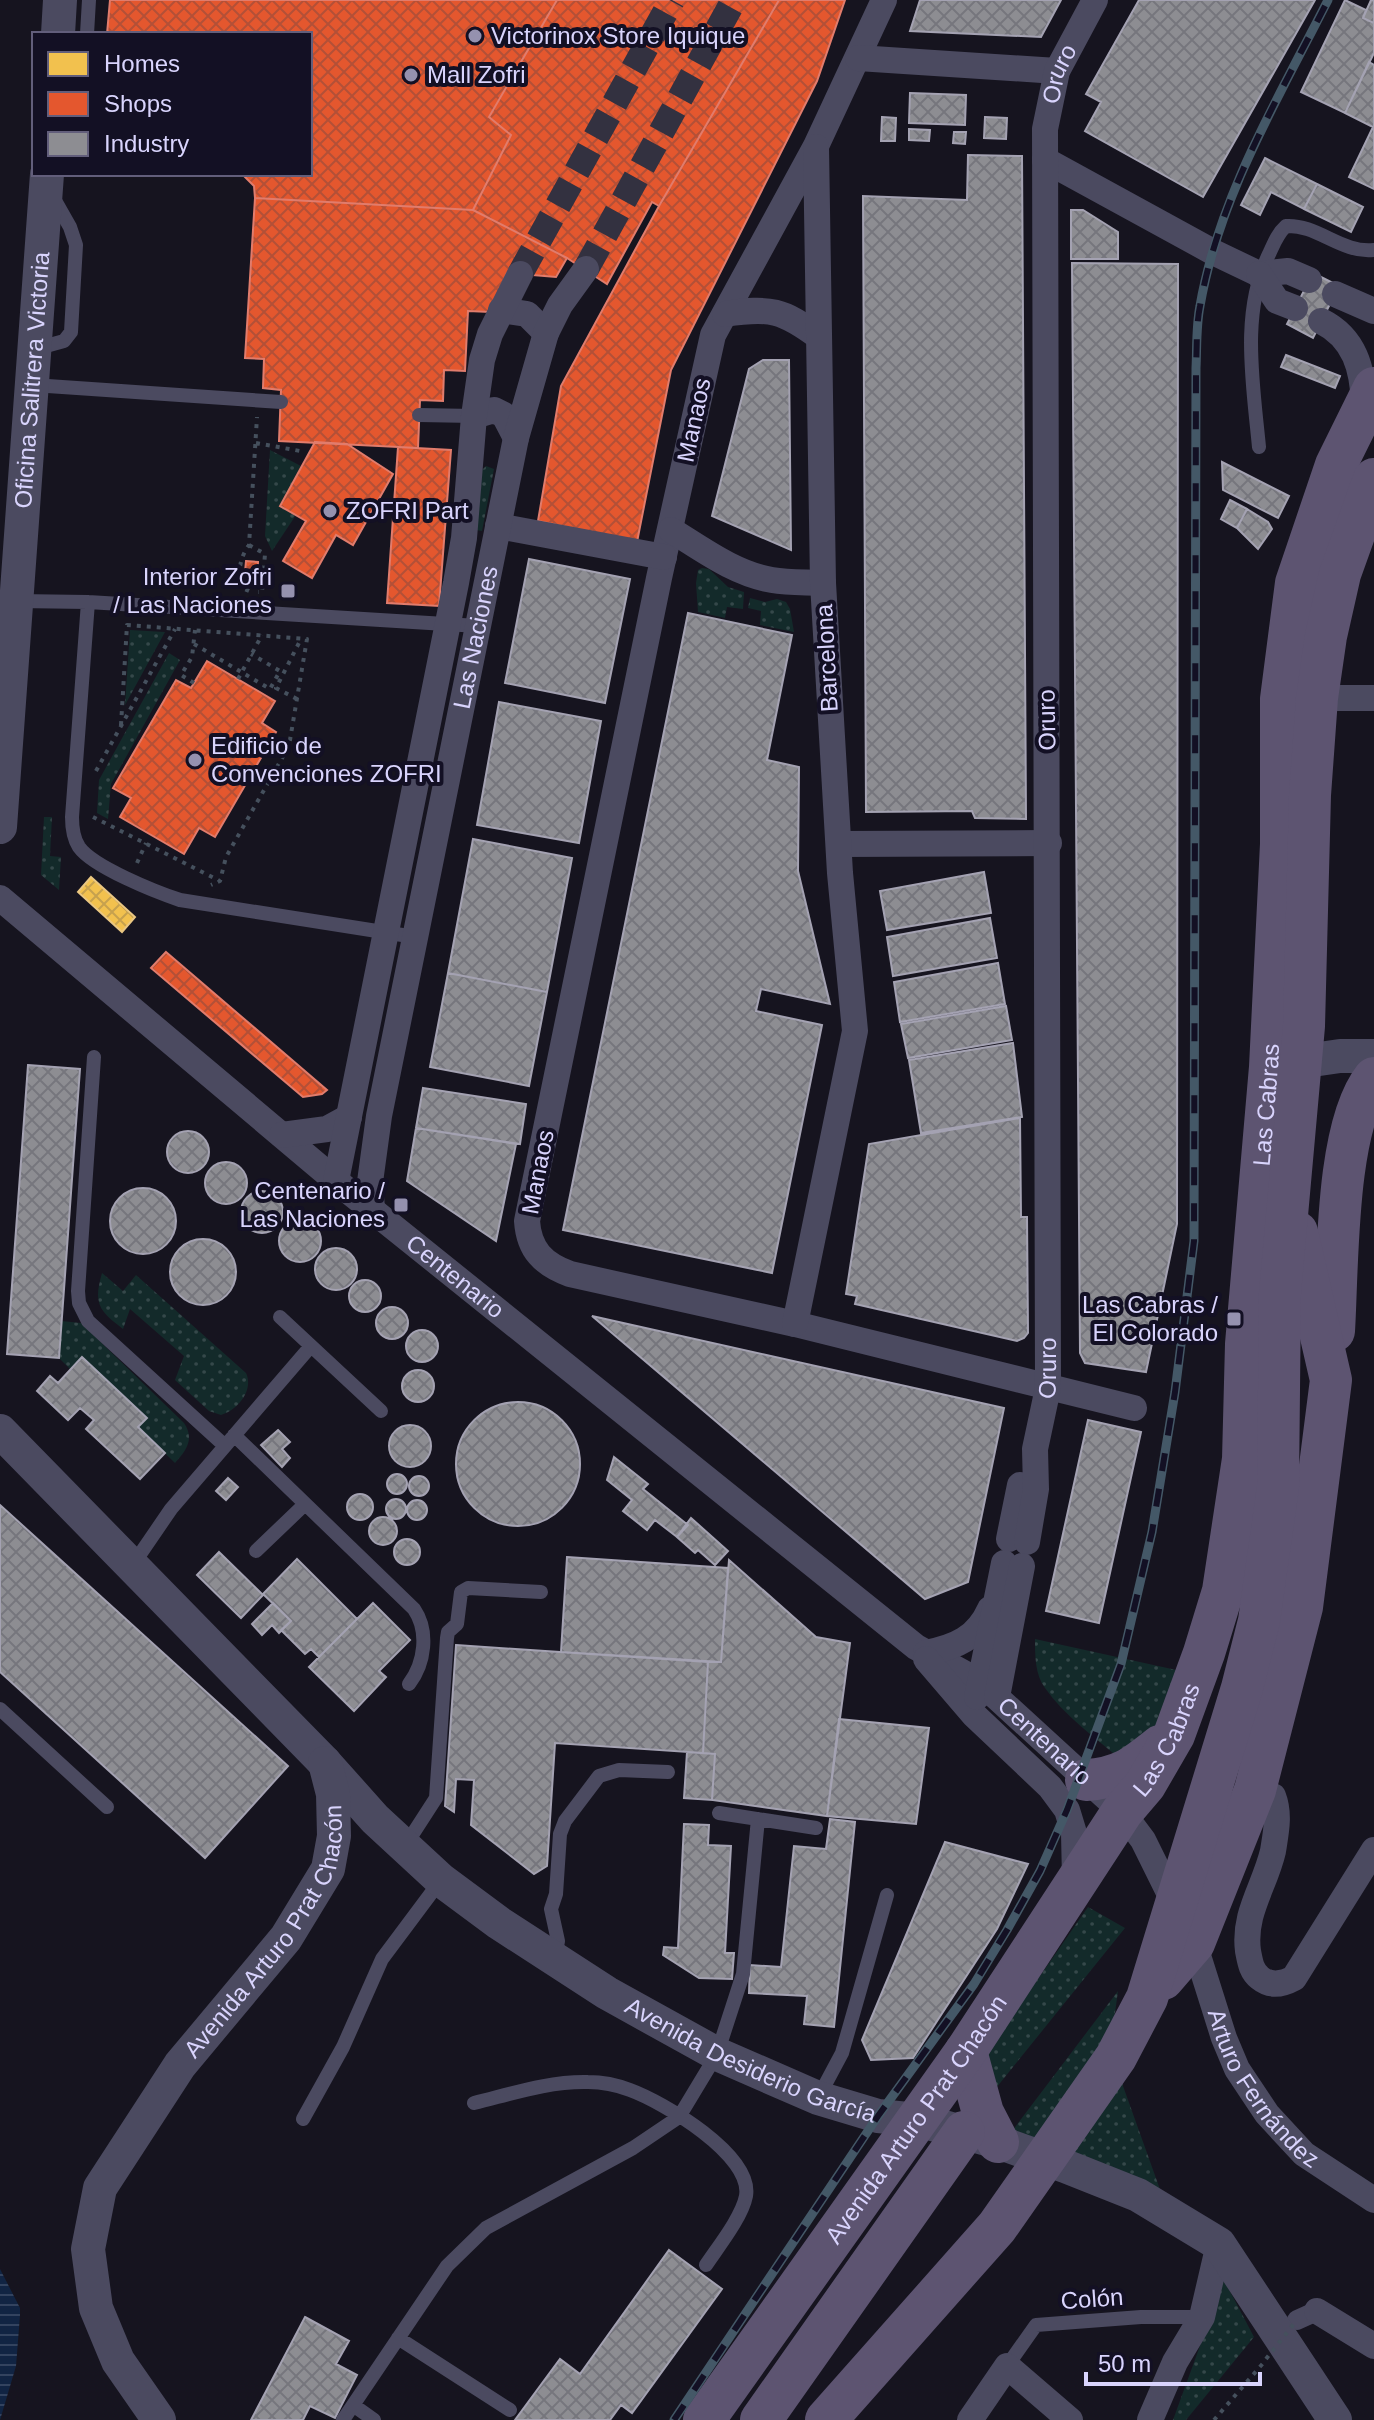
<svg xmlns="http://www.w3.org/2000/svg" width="1374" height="2420" font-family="Helvetica,sans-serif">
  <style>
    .grass { fill: url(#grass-dots) }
    .water { fill: url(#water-rules) }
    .homes { fill: url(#homes-cross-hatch); stroke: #eac782; stroke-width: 2 }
    .shops { fill: url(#shops-cross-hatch); stroke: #e17c6c; stroke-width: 2 }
    .industry { fill: url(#industry-cross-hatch); stroke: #a4a2b2; stroke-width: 2 }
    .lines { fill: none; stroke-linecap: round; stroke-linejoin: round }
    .minor-tunnel { stroke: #333140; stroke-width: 26; stroke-dasharray: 26 13; stroke-linecap: butt }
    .path { stroke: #45505d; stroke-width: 4; stroke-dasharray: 4 6; stroke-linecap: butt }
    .service { stroke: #4b4a60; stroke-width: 14 }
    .pedestrian { stroke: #4b4a60; stroke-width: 20 }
    .minor { stroke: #4b4a60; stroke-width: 26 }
    .tertiary { stroke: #4b4a60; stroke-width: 34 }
    .primary { stroke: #5d5471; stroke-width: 42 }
    .rail-casing { stroke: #445867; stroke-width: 9 }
    .rail { stroke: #131024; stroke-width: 6; stroke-dasharray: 18; stroke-linecap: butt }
    .path-bridge { stroke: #45505d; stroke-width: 4; stroke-dasharray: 4 6; stroke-linecap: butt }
    .poi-dot { fill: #9591af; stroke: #131024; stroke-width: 3 }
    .labels { text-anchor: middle; stroke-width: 8; stroke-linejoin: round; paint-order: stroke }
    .poi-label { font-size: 24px; fill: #d9d4fd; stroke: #131024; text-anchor: start }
    .street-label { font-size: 24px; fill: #d9d4fd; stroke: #131024 }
  </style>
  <defs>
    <pattern id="grass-dots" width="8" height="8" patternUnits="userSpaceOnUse" patternTransform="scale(2)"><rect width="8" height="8" fill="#132a2a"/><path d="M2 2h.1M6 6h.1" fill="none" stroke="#35484a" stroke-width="1.8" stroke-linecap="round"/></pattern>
    <pattern id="water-rules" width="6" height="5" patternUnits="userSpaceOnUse" patternTransform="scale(2)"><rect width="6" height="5" fill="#112443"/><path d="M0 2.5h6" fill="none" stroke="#33435f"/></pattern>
    <pattern id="homes-cross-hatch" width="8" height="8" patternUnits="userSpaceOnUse" patternTransform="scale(2)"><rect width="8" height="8" fill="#f2c14e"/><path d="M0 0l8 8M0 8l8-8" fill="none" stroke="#c6a14e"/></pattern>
    <pattern id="shops-cross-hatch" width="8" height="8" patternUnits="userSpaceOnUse" patternTransform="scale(2)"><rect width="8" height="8" fill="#e4572e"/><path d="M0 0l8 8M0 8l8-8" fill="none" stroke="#b35037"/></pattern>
    <pattern id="industry-cross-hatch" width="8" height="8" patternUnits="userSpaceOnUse" patternTransform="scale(2)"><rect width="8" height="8" fill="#8d8d92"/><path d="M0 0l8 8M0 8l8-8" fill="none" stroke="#76767d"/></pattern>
  </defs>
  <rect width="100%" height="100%" fill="#16141f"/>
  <path class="grass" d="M270,450L301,466L280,506L296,515L272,551L265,536Z
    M486,466L494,469L482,531L476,530L482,470Z
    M702,568L709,569L728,587L744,592L743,609L727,607L725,618L698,612L696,583L698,570Z
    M750,598L765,602L777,599L786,602L790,609L794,632L760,625L761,611L748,608Z
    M130,630L165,632L125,705Z
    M169,653L180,660L111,784L108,819L97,813L99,780Z
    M44,817H52L50,856L61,857L59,890L41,875Z
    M102,1273L123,1291L136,1275L246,1373C254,1390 238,1410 221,1415L209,1411L175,1380L184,1356L130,1309L123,1329C99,1311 93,1304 102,1273Z
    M61,1321L81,1323L184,1423C195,1439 186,1451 175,1463L138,1427L146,1418L71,1370L59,1358Z
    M1035,1639L1199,1675L1181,1715L1119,1758C1094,1737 1064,1715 1045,1688C1035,1675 1035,1655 1035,1639Z
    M1088,1907L1125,1928L984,2103L962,2088Z
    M1118,1991L1113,2027L1123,2086L1162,2195L1003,2143Z
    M1224,2280L1254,2337L1186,2420H1173Z"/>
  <path class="water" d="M0,2269L20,2308V2315L16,2366L0,2420Z"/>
  <path class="homes" d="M91,877L135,917L122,932L78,892Z"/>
  <path class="shops" d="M110,0H557L489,117L511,135L473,210L255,198L254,186L242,174H310V34H107Z
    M557,0H779L659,206L652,202L607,284L567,258L473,210L511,135L489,117Z
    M779,0H845L817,81L671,370L637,542L538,521L561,386L659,206Z
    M255,198L473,210L567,258L556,277L507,273L490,312L468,311L465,371L444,370L443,401L420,400L418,448L279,441L281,390L263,388L264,359L245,358Z
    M315,442L347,444L393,474L353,545L336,535L312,578L283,561L306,521L280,506Z
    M398,447L451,450L439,606L387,603Z
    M246,561L258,562L257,583H244Z
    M207,661L275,701L262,723L276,732L215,837L199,828L184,854L120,817L131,798L113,788L176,680L191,688Z
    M166,952L327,1090L322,1094L303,1097L151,968Z"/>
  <path class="industry" d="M920,0H1061L1041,37L910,31Z
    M1139,0H1315L1203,197L1085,131L1101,102L1086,94Z
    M1345,0L1366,10L1363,18L1374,23V53L1345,113L1301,92Z
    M1371,0H1374V23L1363,18Z
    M1369,62L1374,65V189L1349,177L1373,127L1345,113Z
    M910,93L966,95L965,125L909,123Z
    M882,117L896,118L895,141H881Z
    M985,117L1007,118L1006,139L984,138Z
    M909,129L930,130L929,141L909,140Z
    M954,132H966L965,144L953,143Z
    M968,155L1022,156L1026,819L975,818L972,811L866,812L863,196L967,200Z
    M1265,158L1317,184L1304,209L1271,192L1260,215L1241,205Z
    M1317,184L1363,207L1351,232L1304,209Z
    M1071,210H1083L1118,232V259H1071Z
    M1072,263L1178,264L1177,1224L1146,1372L1085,1363L1080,1353Z
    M1313,273L1339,286L1313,338L1287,324Z
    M1286,355L1340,376L1335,388L1281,367Z
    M763,360H789L791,550L712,516L749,369Z
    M1222,462L1289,496L1278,518L1223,490Z
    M1230,500L1247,509L1237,528L1221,519Z
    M1247,509L1268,522L1272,529L1258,549L1237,528Z
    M529,559L630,579L605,703L505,683Z
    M688,613L792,635L767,760L799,767L798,871L830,1004L761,989L756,1011L822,1025L772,1273L563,1230Z
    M499,702L601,721L579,843L477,825Z
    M473,839L572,858L547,992L448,973Z
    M984,872L991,913L887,930L880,891Z
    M990,918L997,958L893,976L887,937Z
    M998,963L1005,1004L900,1022L894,982Z
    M448,973L547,992L529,1086L430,1067Z
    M1006,1006L1012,1040L908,1058L901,1024Z
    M1013,1043L1022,1117L921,1133L909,1060Z
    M28,1065L80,1069L59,1358L7,1354Z
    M423,1088L526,1104L520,1144L416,1128Z
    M1020,1118L1021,1217H1027L1028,1333L1024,1338L1017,1341L855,1304L857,1296L846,1294L869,1144Z
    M416,1128L516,1144L496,1241L407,1181Z
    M167 1152a21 21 0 1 1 42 0a21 21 0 1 1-42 0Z
    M205 1183a21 21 0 1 1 42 0a21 21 0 1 1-42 0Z
    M110 1221a33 33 0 1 1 66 0a33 33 0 1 1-66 0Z
    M241 1212a21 21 0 1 1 42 0a21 21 0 1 1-42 0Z
    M279 1241a21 21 0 1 1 42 0a21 21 0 1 1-42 0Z
    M170 1272a33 33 0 1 1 66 0a33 33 0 1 1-66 0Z
    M315 1269a21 21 0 1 1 42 0a21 21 0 1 1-42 0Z
    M349 1296a16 16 0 1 1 32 0a16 16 0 1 1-32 0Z
    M376 1323a16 16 0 1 1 32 0a16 16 0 1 1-32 0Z
    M592,1316L1004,1408L968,1582L925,1599Z
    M406 1346a16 16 0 1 1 32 0a16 16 0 1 1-32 0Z
    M82,1357L147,1418L138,1427L165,1453L140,1479L86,1429L94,1420L80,1408L68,1420L37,1391L50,1376L58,1383Z
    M402 1386a16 16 0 1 1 32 0a16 16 0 1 1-32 0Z
    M456 1464a62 62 0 1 1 124 0a62 62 0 1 1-124 0Z
    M1088,1420L1141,1432L1099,1623L1046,1611Z
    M389 1446a21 21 0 1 1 42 0a21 21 0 1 1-42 0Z
    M278,1430L290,1442L282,1449L290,1458L282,1467L261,1445Z
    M614,1457L648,1484L643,1489L688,1525L677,1537L655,1520L647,1530L623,1511L632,1500L607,1480Z
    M387 1484a10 10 0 1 1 20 0a10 10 0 1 1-20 0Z
    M409 1486a10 10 0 1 1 20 0a10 10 0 1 1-20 0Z
    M228,1478L238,1487L226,1500L216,1491Z
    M347 1507a13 13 0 1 1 26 0a13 13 0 1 1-26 0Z
    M386 1509a10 10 0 1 1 20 0a10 10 0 1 1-20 0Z
    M407 1510a10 10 0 1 1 20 0a10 10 0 1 1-20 0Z
    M0,1505L288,1766L205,1858L0,1672Z
    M369 1531a14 14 0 1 1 28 0a14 14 0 1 1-28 0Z
    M691,1518L728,1551L715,1565L698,1550L695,1553L677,1537Z
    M394 1552a13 13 0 1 1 26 0a13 13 0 1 1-26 0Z
    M219,1552L263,1595L241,1618L197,1575Z
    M567,1557L728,1568L721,1662L561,1652Z
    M297,1559L357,1619L319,1657L311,1649L305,1654L281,1630L291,1621L263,1594Z
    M729,1560L816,1637L850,1643L827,1816L712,1800L715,1754L703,1753L708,1662H721Z
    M273,1603L291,1621L279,1633L272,1625L262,1635L252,1624Z
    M373,1603L410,1640L379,1671L386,1677L354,1711L309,1667Z
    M456,1645L708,1662L703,1753L555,1743L547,1866L534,1874L471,1825L474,1780L456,1779L454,1812L445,1806Z
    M839,1719L929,1728L916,1824L827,1816Z
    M687,1752L715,1754L712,1800L684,1798Z
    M830,1819L855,1822L834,2027L804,2024L807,1996L749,1993L750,1965L781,1967L794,1846L826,1849Z
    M684,1824L709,1825L708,1845L731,1846L725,1953H734L732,1979L699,1978L663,1955L664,1947L678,1948Z
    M945,1842L1028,1864L997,1929L913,2058L871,2060L862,2040Z
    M669,2250L722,2289L632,2413L621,2405L610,2420H515L560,2359L580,2374Z
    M305,2317L349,2341L336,2364L357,2375L335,2418L310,2406L303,2420H251Z"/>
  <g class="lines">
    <path class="minor-tunnel" d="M586,269L734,0
      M520,274L672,0"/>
    <path class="path" d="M256,443L300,451
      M249,545L265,554L262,592H258
      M249,591L242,588C237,573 240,557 249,545L257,417
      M194,644L270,689L280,671L251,654
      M238,679L262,635
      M194,683L181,675L192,657L195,630
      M297,699L276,688L301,639
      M121,725L127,625L307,639L289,746L226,857L220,881L211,885
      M96,771L175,629
      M93,817L220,881
      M137,863L146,843
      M1214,2420L1265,2361"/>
    <path class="service" d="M87,34L89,0
      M35,349L64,341L71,332L76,245L70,227L53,197
      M33,385L281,402
      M419,415L474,416
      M1259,447C1253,383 1240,311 1270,252C1274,243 1278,233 1286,226C1317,224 1342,254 1374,250
      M17,601L88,602L478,626
      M88,602L72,817C72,828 73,838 79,847C93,867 156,892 180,900L415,937
      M94,1057L78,1291L79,1303L88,1321L224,1445
      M280,1317L381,1411
      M234,1435L414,1609C429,1631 425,1663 409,1684
      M256,1551L304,1505
      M132,1566L171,1509L311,1346
      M0,1709L107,1807
      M719,1813L816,1828
      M405,1846L436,1798L447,1638L448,1632L457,1624L461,1592L468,1588L541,1592
      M555,1958L558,1941L551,1909L556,1894L560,1834L565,1821L599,1776L619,1770L668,1772
      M818,2098L842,2053L887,1895
      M474,2103C511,2094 549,2081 588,2082C602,2082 617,2085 630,2090C663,2102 753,2155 746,2196C742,2217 718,2247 706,2265
      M303,2119L343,2047L382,1959L441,1880
      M398,2338L510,2410
      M1007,2366L1036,2325L1141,2317H1202
      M353,2405L374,2420
      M343,2420L447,2266L486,2228L633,2148L679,2117L717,2054L743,1974L758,1819"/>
    <path class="pedestrian" d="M1297,2320L1317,2311"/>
    <g class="minor">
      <path d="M884,0L816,146L713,335L659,578L527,1221C529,1250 543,1264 570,1274L795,1324L1134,1408"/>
      <path d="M858,58L1057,71"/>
      <path d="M1045,160L1213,252L1259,274L1288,271L1309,280"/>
      <path d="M1259,274L1277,301L1295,308"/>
      <path d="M1335,294L1374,311"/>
      <path d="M501,310L527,314L546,333"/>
      <path d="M725,314C770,307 783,310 819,337"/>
      <path d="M1321,321C1355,338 1363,369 1364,405"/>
      <path d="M474,416L494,410L504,415L516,438"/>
      <path d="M498,526L664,557"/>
      <path d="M671,530C702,549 735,574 772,580C789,583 806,582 823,583"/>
      <path d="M1317,698H1374"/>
      <path d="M840,844L1049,843"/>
      <path id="s1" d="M0,898L336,1181L916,1647L980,1682L1122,1812L1143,1840L1194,1943L1224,2038L1237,2069L1267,2114L1304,2154L1374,2200"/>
      <path d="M282,1135L327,1129L349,1117"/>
      <path d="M336,1181L456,583L464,538L474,416L482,360L490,334L520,274"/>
      <path id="s2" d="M372,1209L370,1182L379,1116L516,438L546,333L560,305L586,269"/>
      <path d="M795,1324L855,1031L840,873L823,583L816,147"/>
      <path d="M1009,1539L1020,1485"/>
      <path id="s3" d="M1027,1542L1036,1489L1035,1449L1048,1388L1045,129L1057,71L1095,0"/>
      <path d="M926,1653C956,1647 977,1638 990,1609"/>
      <path d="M926,1659L974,1715L1050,1787L1067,1810L1074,1833L1075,1879"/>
      <path d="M977,1697L1004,1563"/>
      <path d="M997,1697L1022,1566"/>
      <path d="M1255,1790L1273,1796C1280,1814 1276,1832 1273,1851C1265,1886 1243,1913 1248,1951C1250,1961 1251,1971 1260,1978C1271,1987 1283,1984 1294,1978L1374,1850"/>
      <path d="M1317,2311L1374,2346"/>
      <path d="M970,2420L1007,2366L1070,2420"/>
      <path d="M1150,2420L1175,2362L1202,2317L1219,2244"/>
    </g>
    <g class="tertiary">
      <path d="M58,34L60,0"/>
      <path id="s4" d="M0,827L47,174"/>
      <path d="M1278,1065L1340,1056H1374"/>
      <path id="s5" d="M0,1431L325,1763L375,1819L441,1880L499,1923L607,1993L717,2054L818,2098L878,2116L918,2120L998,2142L1065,2166L1138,2195L1219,2244L1335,2420"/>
      <path id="s6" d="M159,2420L118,2361L96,2308L88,2249L100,2188L180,2065L286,1938L328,1869L334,1836L333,1794L325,1763"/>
    </g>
    <g class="primary">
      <path d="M1334,1331C1338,1266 1335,1127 1374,1078"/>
      <path d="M1086,1780C1120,1778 1134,1767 1160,1746"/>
      <path d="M1163,1979L1194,1943L1255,1790L1302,1607L1331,1380L1297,1232"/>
      <path d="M966,2051L983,2113L998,2142"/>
      <path id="s7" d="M704,2420L966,2051L1122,1812L1145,1785L1174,1735L1204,1653L1223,1591L1243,1459L1246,1344L1270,1067L1281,844V699L1296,583L1336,465L1374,388"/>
      <path d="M761,2420L964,2132"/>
      <path d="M826,2420L997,2227L1116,2057L1147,1998L1242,1688L1259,1621L1278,1487L1280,1293L1304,1026L1310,795L1317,698L1326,636L1340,574L1374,479"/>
    </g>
    <g class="rail-casing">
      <path id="rail" d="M674,2420L878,2116L974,1984L1007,1930L1040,1871L1067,1810L1121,1664L1152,1532L1175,1392L1194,1241L1196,368C1197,348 1196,326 1200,306C1219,196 1278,99 1328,0"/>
    </g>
    <use href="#rail" class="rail"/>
    <path class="path-bridge" d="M1266,2359L1297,2320"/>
  </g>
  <g class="poi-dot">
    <circle cx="475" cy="36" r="8"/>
    <circle cx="411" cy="75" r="8"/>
    <circle cx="330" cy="511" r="8"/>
    <rect x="280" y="583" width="16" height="16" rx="4"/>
    <circle cx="195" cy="760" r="8"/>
    <rect x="393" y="1197" width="16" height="16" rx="4"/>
    <rect x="1226" y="1311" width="16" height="16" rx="4"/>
  </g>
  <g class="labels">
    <g class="poi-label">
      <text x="491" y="44">Victorinox Store Iquique</text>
      <text x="427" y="83">Mall Zofri</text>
      <text x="346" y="519">ZOFRI Part</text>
      <text x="272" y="585" text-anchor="end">Interior Zofri<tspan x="272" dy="28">/ Las Naciones</tspan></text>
      <text x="211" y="754">Edificio de<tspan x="211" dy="28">Convenciones ZOFRI</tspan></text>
      <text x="385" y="1199" text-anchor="end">Centenario /<tspan x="385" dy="28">Las Naciones</tspan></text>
      <text x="1218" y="1313" text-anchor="end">Las Cabras /<tspan x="1218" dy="28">El Colorado</tspan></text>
    </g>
    <g class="street-label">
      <text dy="8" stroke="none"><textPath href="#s3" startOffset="1472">Oruro</textPath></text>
      <text dy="8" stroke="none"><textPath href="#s4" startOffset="448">Oficina Salitrera Victoria</textPath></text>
      <text transform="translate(694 420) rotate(-78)" y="8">Manaos</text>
      <text dy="8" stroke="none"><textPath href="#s2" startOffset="582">Las Naciones</textPath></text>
      <text transform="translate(827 658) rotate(-93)" y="8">Barcelona</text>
      <text transform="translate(1047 720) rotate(-91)" y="8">Oruro</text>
      <text dy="8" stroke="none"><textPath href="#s7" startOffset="1472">Las Cabras</textPath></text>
      <text transform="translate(538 1172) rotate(-79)" y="8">Manaos</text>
      <text dy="8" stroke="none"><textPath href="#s1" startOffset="592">Centenario</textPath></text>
      <text dy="8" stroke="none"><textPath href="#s3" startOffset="176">Oruro</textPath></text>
      <text dy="8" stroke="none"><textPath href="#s7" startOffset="824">Las Cabras</textPath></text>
      <text dy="8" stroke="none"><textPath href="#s1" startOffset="1344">Centenario</textPath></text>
      <text dy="8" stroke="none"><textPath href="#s6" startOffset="560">Avenida Arturo Prat Chacón</textPath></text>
      <text dy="8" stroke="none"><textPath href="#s5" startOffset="990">Avenida Desiderio García</textPath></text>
      <text dy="8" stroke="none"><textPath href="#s1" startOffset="1762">Arturo Fernández</textPath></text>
      <text dy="8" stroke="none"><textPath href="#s7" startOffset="368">Avenida Arturo Prat Chacón</textPath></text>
      <text transform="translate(1092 2299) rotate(-4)" y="8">Colón</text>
    </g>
  </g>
  <rect x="32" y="32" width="280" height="144" fill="#131024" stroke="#625e7b" stroke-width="2"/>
  <rect x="48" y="52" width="40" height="24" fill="#f2c14e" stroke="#625e7b" stroke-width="2"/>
  <text x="104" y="72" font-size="24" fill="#d9d4fd">Homes</text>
  <rect x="48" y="92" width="40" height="24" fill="#e4572e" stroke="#625e7b" stroke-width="2"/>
  <text x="104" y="112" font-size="24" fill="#d9d4fd">Shops</text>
  <rect x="48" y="132" width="40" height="24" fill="#8d8d92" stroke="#625e7b" stroke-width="2"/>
  <text x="104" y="152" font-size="24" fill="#d9d4fd">Industry</text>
  <path d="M1086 2372v12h174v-12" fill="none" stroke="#d9d4fd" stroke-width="4"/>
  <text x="1098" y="2372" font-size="24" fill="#d9d4fd" stroke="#131024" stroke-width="6" paint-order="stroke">50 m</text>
</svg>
